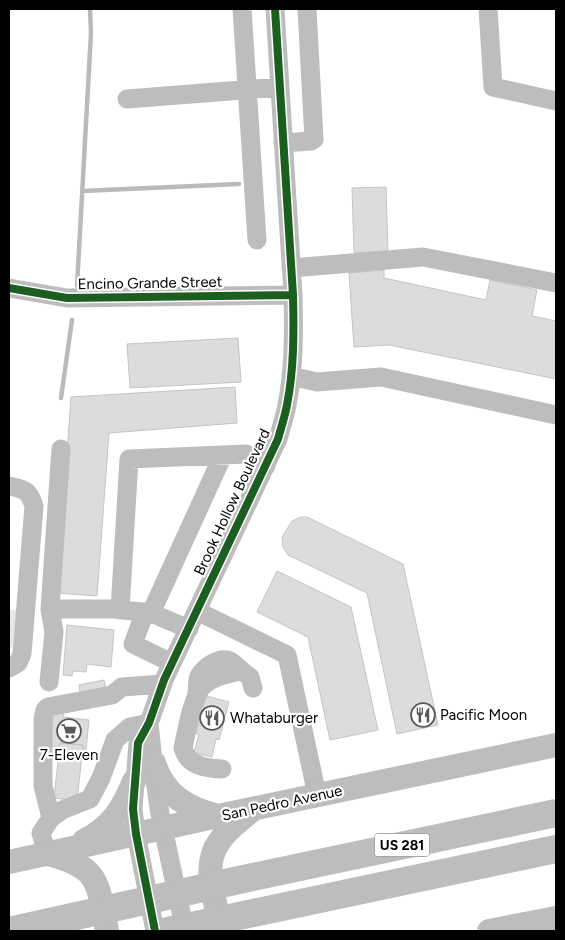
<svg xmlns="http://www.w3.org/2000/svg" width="565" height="940" font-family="Figtree,sans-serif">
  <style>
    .green { fill: #e8e8e8 }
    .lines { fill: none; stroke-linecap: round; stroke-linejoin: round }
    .stream { stroke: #bababa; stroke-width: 4.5 }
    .building { fill: #dcdcdc; stroke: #c4c4c4 }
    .minor { stroke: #bdbdbd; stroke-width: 19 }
    .major { stroke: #bdbdbd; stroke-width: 24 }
    .highway { stroke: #bdbdbd; stroke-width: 28 }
    .cycleway-casing { stroke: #fff; stroke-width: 11 }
    .cycleway { stroke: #1b5e20; stroke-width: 8 }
    .labels { text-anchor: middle; stroke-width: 4.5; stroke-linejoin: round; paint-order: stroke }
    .shield { fill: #fff; stroke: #4c4c4c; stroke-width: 1 }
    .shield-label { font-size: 14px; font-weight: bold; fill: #000 }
    .street-label { font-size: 15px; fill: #000; stroke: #fff }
    .poi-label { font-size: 15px; fill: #000; stroke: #fff; text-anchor: start }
  </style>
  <rect width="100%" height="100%" fill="#fff"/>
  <path class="green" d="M9,610H17L13,646L10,649H9Z"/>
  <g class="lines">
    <path class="stream" d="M82,191L239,184
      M77,286L91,33L90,9
      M61,398L72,320"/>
  </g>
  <path class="building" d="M386,187L388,251L354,253L352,188Z
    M384,270V278L486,300L490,280L537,290L532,316L556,321V379L389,345L354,347L349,273Z
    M238,338L241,382L130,388L127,344Z
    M235,387L237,423L109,433L97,596L57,593L71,397Z
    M301,517H307L403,564L438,725L397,734L367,593L288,555L283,547L282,537L292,521Z
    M277,571L351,607L378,730L330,740L308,637L257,612Z
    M67,625L114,630L111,667L87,664L86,672L73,671L72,676L63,675Z
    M104,680L107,693L81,698L79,685Z
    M206,696L229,702L219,740L216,739L212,757L194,753L199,734H196Z
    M54,709L64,710L63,717L89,720L86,750H82L83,745L60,743L59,747L49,746Z
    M60,743L83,745L77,801L54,798Z"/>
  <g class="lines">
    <path class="minor" d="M242,9L257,240
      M488,9L493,87L556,101
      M127,99L280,87
      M283,143L311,141L314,139L307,9
      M291,268L423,257L556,283
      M9,288L67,298L293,295
      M291,376L317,382L381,377L556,415
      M9,486C24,489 29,490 34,506L22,654L18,663L9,668
      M50,609H115L151,613L189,629
      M120,610L129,459L246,454L266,466
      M197,611L287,655L317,795
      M145,612L133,644L172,663
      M151,613L223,455
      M49,682L54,632L50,609L61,449
      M197,692C198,687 197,680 199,676C204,667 220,656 230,661C234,663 238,668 242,671
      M149,723L155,780L160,814L185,931
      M222,769C205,768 188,766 183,748C187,731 192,694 205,684C215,676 230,673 242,671L250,677L253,688
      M51,818L43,786V719L45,710L48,707L112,695L122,687L163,684
      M47,854L41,833L51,818L62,810L90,799L101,778L115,740L130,727L149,723
      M155,931L136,834L133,809L138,743L149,723L164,680L278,439C281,428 285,416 287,405C294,369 294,332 293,295L275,9"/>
    <path class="major" d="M154,763C164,795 188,809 218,816
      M84,841C111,827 123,809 134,781
      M48,854C101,868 97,882 107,931
      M9,862L218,816L556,745
      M222,931C216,904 201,866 219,842C227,829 241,820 252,810
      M489,931L556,918"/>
    <path class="highway" d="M9,931L248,878L556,813
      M168,931L556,849"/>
    <g class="cycleway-casing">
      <path id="cycleway" d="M9,288L67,298L293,295
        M155,931L136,834L133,809L138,743L149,723L164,680L278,439C281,428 285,416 287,405C294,369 294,332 293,295L275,9"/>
    </g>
    <use href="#cycleway" class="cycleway"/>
  </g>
  <defs>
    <g id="restaurant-ring" transform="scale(1.25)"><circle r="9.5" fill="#fff" stroke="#595959" stroke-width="1.5"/><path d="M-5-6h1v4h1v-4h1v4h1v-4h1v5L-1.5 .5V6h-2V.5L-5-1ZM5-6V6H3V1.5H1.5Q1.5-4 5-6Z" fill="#595959"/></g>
    <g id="supermarket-ring" transform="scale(1.25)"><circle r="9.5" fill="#fff" stroke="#595959" stroke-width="1.5"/><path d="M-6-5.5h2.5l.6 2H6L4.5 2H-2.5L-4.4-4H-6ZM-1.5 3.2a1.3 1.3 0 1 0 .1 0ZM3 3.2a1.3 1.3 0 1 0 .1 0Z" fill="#595959"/></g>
  </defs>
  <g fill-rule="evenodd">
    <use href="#restaurant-ring" x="423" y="715"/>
    <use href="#restaurant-ring" x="212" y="718"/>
    <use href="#supermarket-ring" x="69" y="731"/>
  </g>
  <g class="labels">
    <rect class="shield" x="374.5" y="833.5" width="55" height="23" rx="4"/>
    <g class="shield-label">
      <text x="402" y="850">US 281</text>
    </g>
    <g class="street-label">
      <text transform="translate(150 283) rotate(-1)" y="5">Encino Grande Street</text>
      <text transform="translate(232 502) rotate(-65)" y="5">Brook Hollow Boulevard</text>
      <text transform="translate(282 803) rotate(-12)" y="5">San Pedro Avenue</text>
    </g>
    <g class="poi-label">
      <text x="440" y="720">Pacific Moon</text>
      <text x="230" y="723">Whataburger</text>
      <text x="69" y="760" text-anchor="middle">7-Eleven</text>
    </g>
  </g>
  <rect width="565" height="940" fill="none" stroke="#000000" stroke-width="20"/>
</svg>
